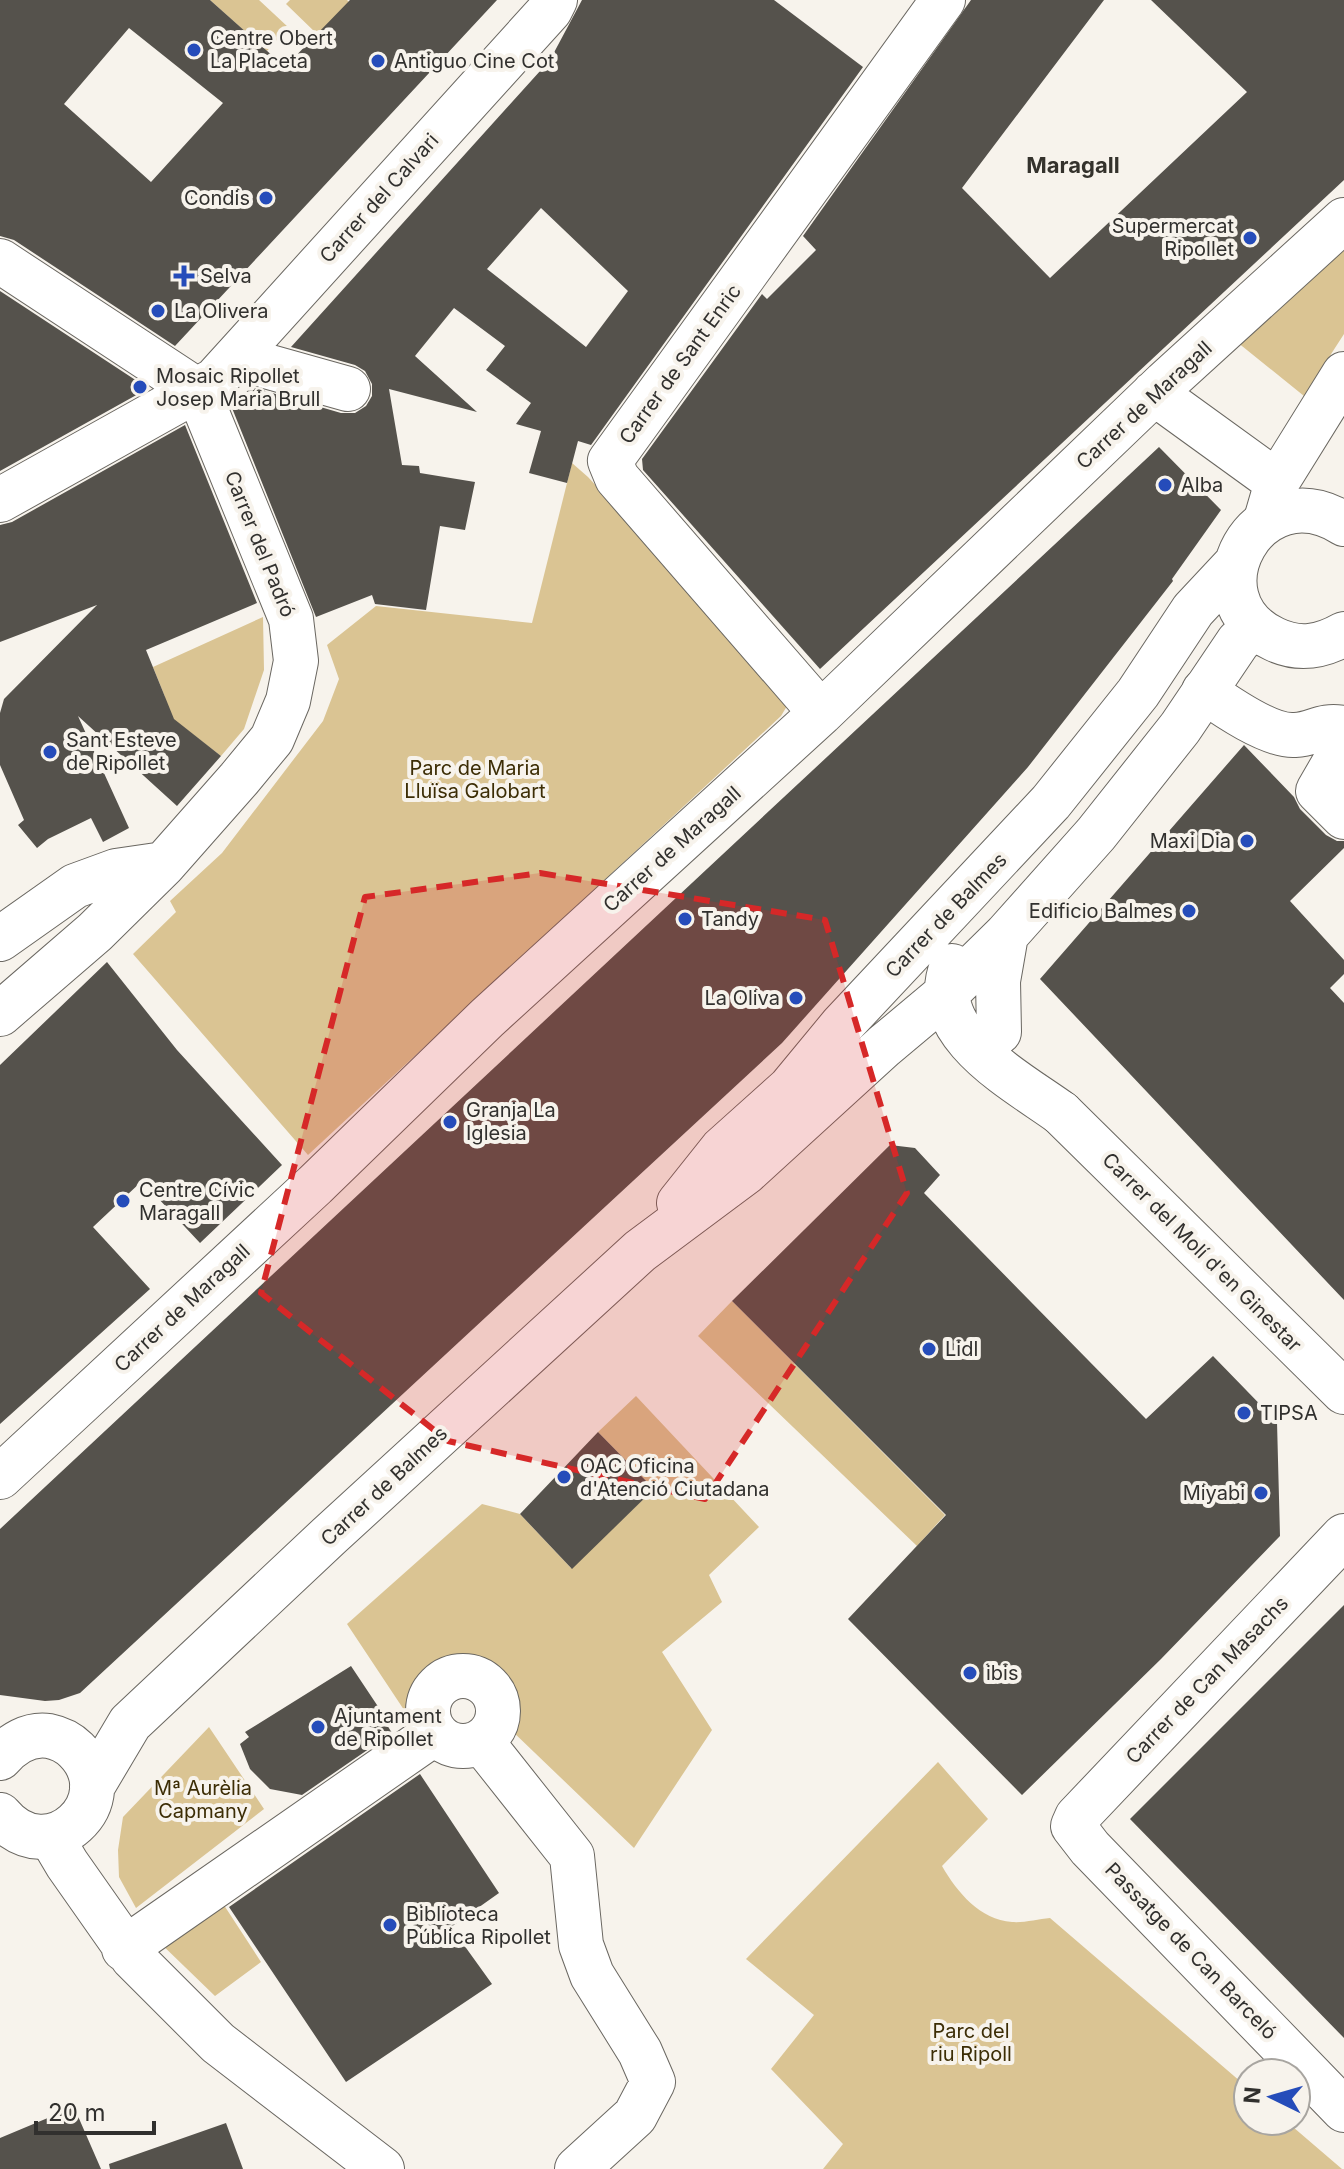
<svg xmlns="http://www.w3.org/2000/svg" width="1344" height="2169" font-family="Inter,sans-serif">
  <style>
    .green { fill: #dac493 }
    .building { fill: #55524c; fill-rule: evenodd }
    .lines { fill: none; stroke-linecap: round; stroke-linejoin: round }
    .minor-casing { stroke: #6a6761; stroke-width: 46 }
    .major-casing { stroke: #6a6761; stroke-width: 46 }
    .minor { stroke: #fff; stroke-width: 44 }
    .major { stroke: #fff; stroke-width: 44 }
    .marked { fill: #d62828; fill-opacity: 0.2; stroke: #d62828; stroke-width: 6; stroke-dasharray: 16 10; stroke-linejoin: round }
    .poi-dot { fill: #254cba; stroke: #f7f3ec; stroke-width: 3 }
    .labels { text-anchor: middle; stroke-width: 8; stroke-linejoin: round; paint-order: stroke }
    .poi-label { font-size: 20px; fill: #31302e; stroke: #f7f3ec; text-anchor: start }
    .street-label { font-size: 20px; fill: #31302e; stroke: #f7f3ec }
    .park-label { font-size: 20px; fill: #3c2d05; stroke: #f7f3ec }
    .neighbourhood-label { font-size: 22px; font-weight: bold; fill: #34322c; stroke: #f7f3ec }
  </style>
  <rect width="100%" height="100%" fill="#f7f3ec"/>
  <path class="green" d="M210,0H259L288,27L267,51Z
    M290,0H347L360,13L317,34L286,4Z
    M1344,244V334L1304,396L1237,342Z
    M572,463L588,477L778,682L790,701L781,716L308,1155L133,954L176,912L170,901L222,853L323,721L339,679L327,645L376,606L532,623Z
    M263,617L264,670L244,729L221,756L152,703L165,697L153,667Z
    M732,1301L945,1515L917,1546L698,1336Z
    M636,1396L759,1527L709,1575L722,1602L662,1652L712,1730L634,1848L510,1729L512,1699L497,1674C465,1664 449,1663 423,1684L416,1728L347,1624L482,1504L520,1514L571,1568L654,1489L598,1432Z
    M209,1727L264,1809L136,1908L119,1877L118,1850L123,1817Z
    M938,1762L988,1819L942,1866C957,1892 980,1920 1012,1922C1024,1923 1038,1919 1050,1918L1248,2088V2121H1286L1342,2169H823L843,2144L771,2069L814,2015L746,1959Z
    M218,1896L261,1962L215,1996L155,1938Z"/>
  <path class="building" d="M0,0H210L285,67L350,0H497L175,346L14,240L0,236ZM129,28L223,103L151,182L64,104Z
    M582,0H774L863,67L591,445L578,441L567,483L529,473L541,431L516,424L531,403L486,370L505,346L454,308L415,356L477,412L389,389L402,465L419,466L420,473L475,482L465,530L440,526L426,610L375,604L372,595L316,617L232,408L250,388L252,391L255,388L341,413H355L366,406L372,396V384L365,371L355,365L291,347L550,60ZM541,208L628,291L586,347L487,269Z
    M971,0H1104L962,188L1050,278L1247,92L1151,0H1344V180L820,669L643,470L642,459L762,294L767,299L816,250L803,236Z
    M0,291L140,383V393L0,471Z
    M185,425L257,603L146,650L174,719L221,756L177,806L78,716L129,828L103,842L91,818L48,839L37,848L18,825L24,820L0,765V713L4,699L97,605L0,642V525L12,522Z
    M1159,447L1221,510L1172,579L1173,581L1028,767L782,1043L80,1693L59,1700L45,1701L0,1695V1529Z
    M1244,745L1294,797L1300,809L1326,835L1337,841H1344V848L1290,901L1344,960V974L1330,988L1344,1003V1300L1040,979Z
    M107,962L177,1050L282,1165L200,1243L142,1181L93,1227L150,1289L0,1424V1065Z
    M890,1145L915,1148L940,1175L924,1193L1146,1419L1213,1356L1277,1422L1280,1536L1161,1659L1022,1795L848,1619L946,1515L732,1301Z
    M598,1432L654,1489L572,1569L520,1514Z
    M1344,1605V2038L1130,1819Z
    M351,1666L389,1723L387,1725L392,1733L302,1795L270,1789L250,1769L240,1744L249,1737L245,1732Z
    M420,1774L499,1893L451,1927L492,1984L346,2082L229,1907Z
    M74,2107L101,2169H0V2138Z
    M226,2123L243,2169H110L109,2164Z"/>
  <g class="lines">
    <g class="minor-casing">
      <path id="minor" d="M0,261L198,391L291,619L296,661L288,701L272,739L239,779L164,864L95,932L0,1014
        M243,349L266,366L348,389
        M1154,393L1277,482
        M0,500L215,380L550,10L555,0
        M1266,520L1277,482L1344,374
        M1204,691C1224,705 1270,737 1295,735C1315,734 1320,724 1344,728
        M821,713L617,478L610,461L943,0
        M1344,746L1318,791L1344,817
        M0,939L75,886L116,871L164,864
        M1061,1113L1344,1392
        M0,1477L315,1185L487,1018L821,713L1165,383L1344,220
        M1344,1536L1077,1817L1073,1826L1090,1848L1344,2110
        M428 1711a35 35 0 1 1 70 0a35 35 0 1 1-70 0Z
        M481,1741L572,1856L581,1945L592,1975L640,2052L653,2082L635,2116L577,2169
        M51,1837L67,1864L133,1958L218,2043L382,2169
        M124,1949L435,1733"/>
    </g>
    <g class="major-casing">
      <path id="major" d="M1344,524C1257,469 1188,599 1274,639C1299,651 1321,647 1344,634
        M952,966C925,1033 1017,1081 1061,1113
        M999,1032L998,981L1006,935
        M679,1203L722,1149L790,1088L842,1025L1051,802L1138,693L1193,610L1236,564
        M0,1758C12,1744 29,1733 49,1736C59,1738 69,1743 76,1750C126,1800 49,1874 0,1815
        M92,1787L130,1723L329,1536L640,1251L746,1172L884,1046L945,995L1006,935L1096,834L1180,728L1238,642L1253,627"/>
    </g>
    <use href="#minor" class="minor"/>
    <use href="#major" class="major"/>
  </g>
  <path class="marked" d="M540,873L825,920L907,1193L705,1499L448,1441L261,1293L365,897Z"/>
  <g class="poi-dot">
    <circle cx="194" cy="50" r="8"/>
    <circle cx="378" cy="61" r="8"/>
    <circle cx="266" cy="198" r="8"/>
    <circle cx="1250" cy="238" r="8"/>
    <path d="M180 264h8v8h8v8h-8v8h-8v-8h-8v-8h8z"/>
    <circle cx="158" cy="311" r="8"/>
    <circle cx="140" cy="387" r="8"/>
    <circle cx="1165" cy="485" r="8"/>
    <circle cx="50" cy="752" r="8"/>
    <circle cx="1247" cy="841" r="8"/>
    <circle cx="1189" cy="911" r="8"/>
    <circle cx="685" cy="919" r="8"/>
    <circle cx="796" cy="998" r="8"/>
    <circle cx="450" cy="1122" r="8"/>
    <circle cx="123" cy="1201" r="8"/>
    <circle cx="929" cy="1349" r="8"/>
    <circle cx="1244" cy="1413" r="8"/>
    <circle cx="564" cy="1477" r="8"/>
    <circle cx="1261" cy="1493" r="8"/>
    <circle cx="970" cy="1673" r="8"/>
    <circle cx="318" cy="1727" r="8"/>
    <circle cx="390" cy="1925" r="8"/>
  </g>
  <g class="labels">
    <g class="poi-label">
      <text x="210" y="45">Centre Obert<tspan x="210" dy="23">La Placeta</tspan></text>
      <text x="394" y="68">Antiguo Cine Cot</text>
      <text x="250" y="205" text-anchor="end">Condis</text>
      <text x="1234" y="233" text-anchor="end">Supermercat<tspan x="1234" dy="23">Ripollet</tspan></text>
      <text x="200" y="283">Selva</text>
      <text x="174" y="318">La Olivera</text>
      <text x="156" y="383">Mosaic Ripollet<tspan x="156" dy="23">Josep Maria Brull</tspan></text>
      <text x="1181" y="492">Alba</text>
      <text x="66" y="747">Sant Esteve<tspan x="66" dy="23">de Ripollet</tspan></text>
      <text x="1231" y="848" text-anchor="end">Maxi Dia</text>
      <text x="1173" y="918" text-anchor="end">Edificio Balmes</text>
      <text x="701" y="926">Tandy</text>
      <text x="780" y="1005" text-anchor="end">La Oliva</text>
      <text x="466" y="1117">Granja La<tspan x="466" dy="23">Iglesia</tspan></text>
      <text x="139" y="1197">Centre Cívic<tspan x="139" dy="23">Maragall</tspan></text>
      <text x="945" y="1356">Lidl</text>
      <text x="1260" y="1420">TIPSA</text>
      <text x="580" y="1473">OAC Oficina<tspan x="580" dy="23">d'Atenció Ciutadana</tspan></text>
      <text x="1245" y="1500" text-anchor="end">Miyabi</text>
      <text x="986" y="1680">ibis</text>
      <text x="334" y="1723">Ajuntament<tspan x="334" dy="23">de Ripollet</tspan></text>
      <text x="406" y="1921">Biblioteca<tspan x="406" dy="23">Pública Ripollet</tspan></text>
    </g>
    <g class="street-label">
      <text transform="translate(379 198) rotate(-48)" y="7">Carrer del Calvari</text>
      <text transform="translate(680 364) rotate(-54)" y="7">Carrer de Sant Enric</text>
      <text transform="translate(1144 405) rotate(-43)" y="7">Carrer de Maragall</text>
      <text transform="translate(260 544) rotate(68)" y="7">Carrer del Padró</text>
      <text transform="translate(672 849) rotate(-42)" y="7">Carrer de Maragall</text>
      <text transform="translate(946 915) rotate(-46)" y="7">Carrer de Balmes</text>
      <text transform="translate(1202 1252) rotate(45)" y="7">Carrer del Molí d'en Ginestar</text>
      <text transform="translate(182 1308) rotate(-43)" y="7">Carrer de Maragall</text>
      <text transform="translate(384 1486) rotate(-43)" y="7">Carrer de Balmes</text>
      <text transform="translate(1207 1680) rotate(-46)" y="7">Carrer de Can Masachs</text>
      <text transform="translate(1191 1951) rotate(46)" y="7">Passatge de Can Barceló</text>
    </g>
    <g class="park-label">
      <text x="475" y="775">Parc de Maria<tspan x="475" dy="23">Lluïsa Galobart</tspan></text>
      <text x="203" y="1795">Mª Aurèlia<tspan x="203" dy="23">Capmany</tspan></text>
      <text x="971" y="2038">Parc del<tspan x="971" dy="23">riu Ripoll</tspan></text>
    </g>
    <g class="neighbourhood-label">
      <text x="1073" y="173">Maragall</text>
    </g>
  </g>
  <g transform="translate(1272 2097) rotate(275)"><circle r="38" fill="#f7f3ec" stroke="#a8a5a0" stroke-width="2"/>
  <path d="M0-6L14 30L0 20L-14 30Z" fill="#254cba"/>
  <text y="-12" font-size="22" font-weight="bold" text-anchor="middle" fill="#31302e">N</text>
  </g>
  <path d="M36 2121v12h118v-12" fill="none" stroke="#31302e" stroke-width="4"/>
  <text x="48" y="2121" font-size="24" fill="#31302e" stroke="#f7f3ec" stroke-width="6" paint-order="stroke">20 m</text>
</svg>
